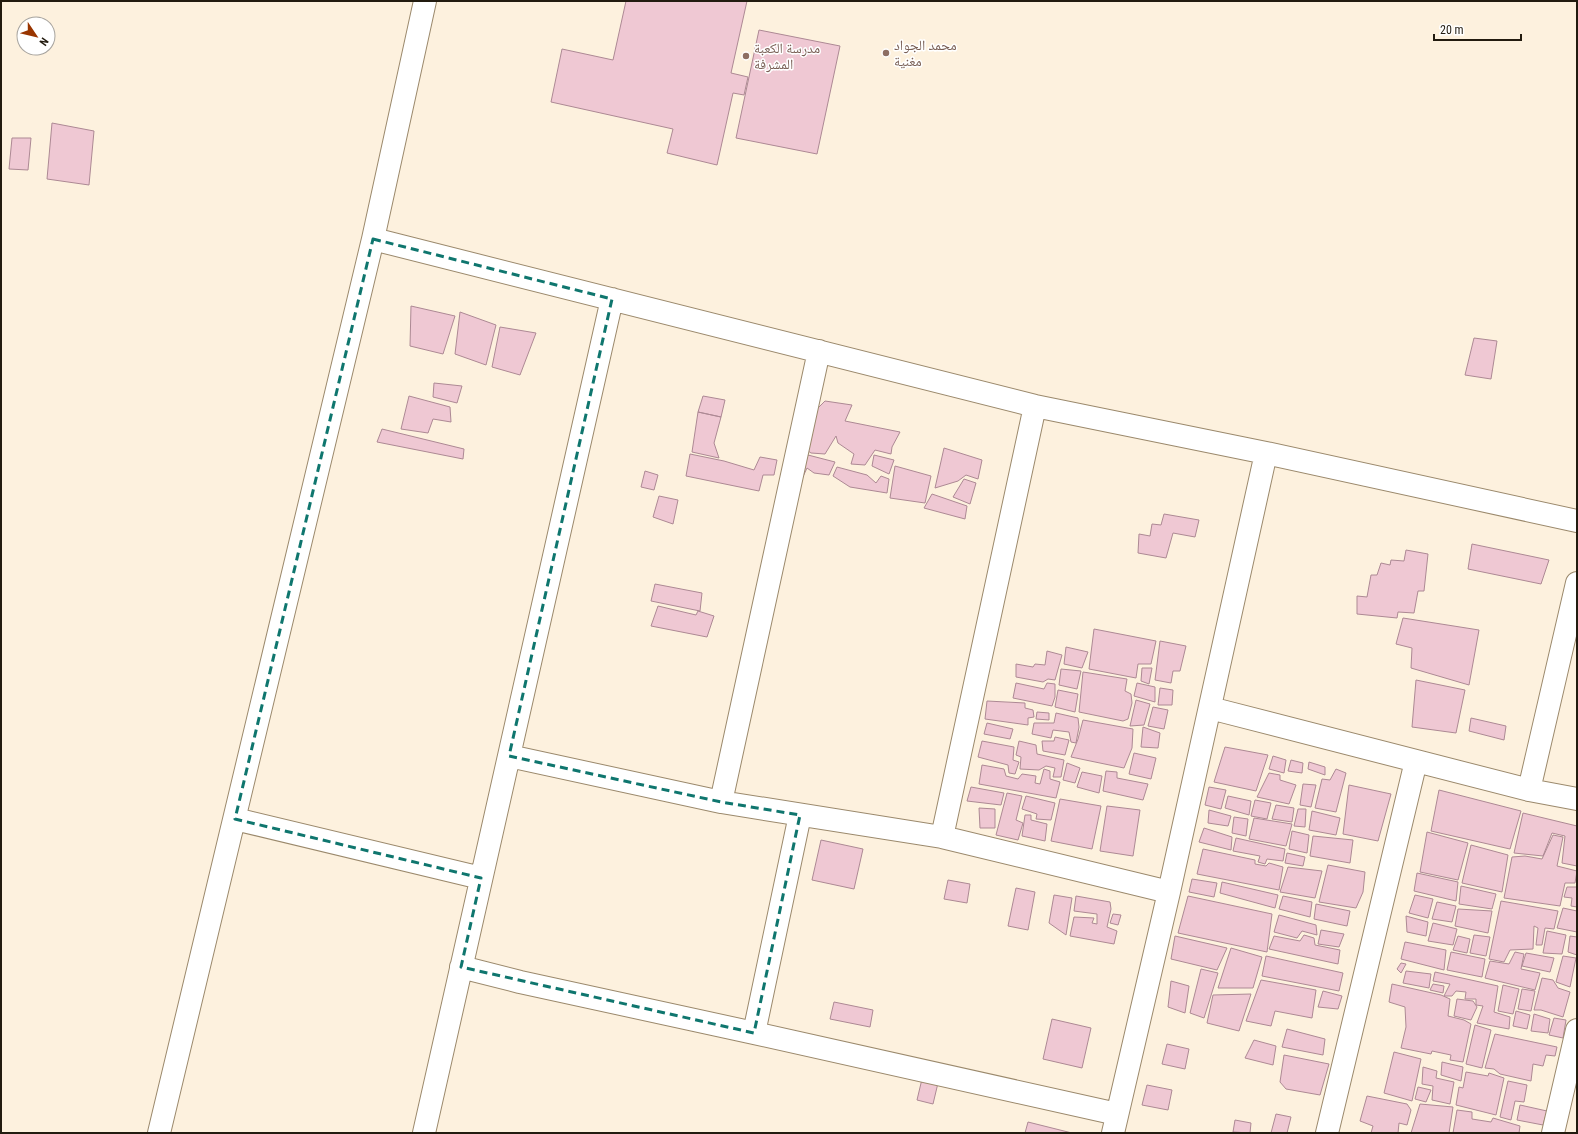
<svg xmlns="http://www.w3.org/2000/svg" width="1578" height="1134" font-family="'Roboto Condensed','Noto Naskh Arabic',sans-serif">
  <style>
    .building { fill: #efc8d3; stroke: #ad8994 }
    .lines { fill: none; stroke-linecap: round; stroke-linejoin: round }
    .minor-casing { stroke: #9b896c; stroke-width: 24 }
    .minor { stroke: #fff; stroke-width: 22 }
    .marked { fill: none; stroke: #0f766e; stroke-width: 3; stroke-dasharray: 8 5; stroke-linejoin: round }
    .education-dot { fill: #8d6e63; stroke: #fff; stroke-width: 1.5 }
    .labels { text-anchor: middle; stroke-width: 3; stroke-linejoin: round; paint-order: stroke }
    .education-label { font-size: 14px; fill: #785e54; stroke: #fff; text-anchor: start }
  </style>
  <rect width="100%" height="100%" fill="#fdf1de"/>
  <path class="building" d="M626,1H747L731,73L748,77L744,95L733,93L717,165L667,153L673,129L551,102L562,49L613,60Z
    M759,30L840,46L817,154L736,138Z
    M52,123L94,131L89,185L47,179Z
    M12,138H31L28,170L9,169Z
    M411,306L455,316L443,354L410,346Z
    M460,312L496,325L486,365L455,354Z
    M500,327L536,333L520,375L492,367Z
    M1474,338L1497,341L1491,379L1465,375Z
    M434,383L462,386L457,403L433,397Z
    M409,396L450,407L451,422L433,419L428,433L401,429Z
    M703,396L725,400L721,417L698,412Z
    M825,401L852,405L845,421L900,432L892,447L891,454L875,450L865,465L851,464L854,454L838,443L836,436L825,454L811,453L804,448L810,416Z
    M698,412L721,417L714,443L719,458L692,452Z
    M382,429L464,449L463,459L377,442Z
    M944,448L982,460L978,479L966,475L958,481L935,488Z
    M690,454L724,461L754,470L760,457L777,460L774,475H763L759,491L686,476Z
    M808,455L835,462L829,475L814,473L807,468L801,481L798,470Z
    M874,455L894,460L889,474L872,466Z
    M895,466L931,476L925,503L890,498Z
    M837,467L867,475L876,483L881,476L889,479L887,493L850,487L833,476Z
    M645,471L658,475L654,490L641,487Z
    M964,479L976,483L970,504L953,497Z
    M932,494L967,506L965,519L924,508Z
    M659,496L678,500L673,524L653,517Z
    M1164,514L1199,520L1195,537L1173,533L1166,558L1138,553L1139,534L1150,536L1152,524L1161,525Z
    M1472,544L1549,560L1541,584L1468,569Z
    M1406,550L1428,554L1424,591H1418L1414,613L1398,612L1397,618L1357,614V596L1367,597L1371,575H1377L1381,563L1390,565L1391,560L1404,561Z
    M655,584L702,593L700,611L651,601Z
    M658,606L696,615L698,611L714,616L707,637L651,626Z
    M1403,618L1479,630L1469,685L1411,668L1412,648L1396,644Z
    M1094,629L1156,641L1151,664H1138L1136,678L1089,669Z
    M1160,641L1186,646L1180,671H1173L1171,683L1155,680Z
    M1066,647L1088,652L1082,668L1064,664Z
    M1047,651L1062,655L1055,680L1048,679L1043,682L1016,677V664L1033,667L1035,664L1045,665Z
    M1142,668H1152L1149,684L1141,681Z
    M1061,669L1081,671L1077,689L1059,685Z
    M1083,672L1127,679L1125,691L1131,694L1132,703L1128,719L1123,721L1079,712Z
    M1416,680L1465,690L1456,733L1412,727Z
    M1016,683L1044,689L1047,683L1055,684V697L1052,706L1013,698Z
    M1137,683L1155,687V702L1134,696Z
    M1160,688L1173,690L1172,705H1158Z
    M1058,690L1078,694L1075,712L1055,707Z
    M1136,700L1150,704L1144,725L1130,726Z
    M987,701L1025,703V708L1033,710L1034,717L1028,718V725L985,719Z
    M1153,707L1168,710L1164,729L1148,726Z
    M1037,712L1049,713V720L1036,719Z
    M1056,713L1078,718L1079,727L1076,743L1071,742L1069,732L1053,730L1051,738L1032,734L1034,723H1054Z
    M1471,718L1506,726L1504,740L1469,731Z
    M1083,720L1133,729L1132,748L1124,768L1071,757L1078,739Z
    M987,723L1013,729L1010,739L984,734Z
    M1143,727L1160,733L1158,748L1141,747Z
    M1055,737L1069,740L1065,755L1043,751L1042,741H1054Z
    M982,741L1014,747L1013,760L1019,762L1015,774L1009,773L1008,765L978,757Z
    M1019,741L1036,745L1037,754L1064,760L1061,777H1053L1055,768L1046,766L1039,770L1020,769L1021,757L1016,755Z
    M1225,747L1268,755L1256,791L1214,782Z
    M1134,753L1156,758L1151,779L1129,774Z
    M1273,756L1286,760L1284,773L1269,769Z
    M1291,760L1303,763L1302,773L1288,771Z
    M1309,762L1325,767V775L1308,769Z
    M1067,763L1080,768L1075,783L1063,780Z
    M982,765L1004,769L1006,776L1018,779L1022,774L1036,776L1035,783L1040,784L1044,769L1050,771V779L1060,782L1056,798L979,784Z
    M1336,769L1346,773L1336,812L1315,808L1322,779L1330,780Z
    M1106,771L1117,772V778L1148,784L1143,800L1103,791Z
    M1082,772L1102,776L1099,793L1077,787Z
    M1269,773L1280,775V780L1296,785L1289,804L1257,797Z
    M1303,784L1316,785L1311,807L1300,805Z
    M1349,785L1391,794L1378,841L1343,834Z
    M971,787L1004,793L1001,805L967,801Z
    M1209,787L1226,790L1221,809L1205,805Z
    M1439,790L1521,811L1510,849L1431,831Z
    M1007,793L1022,796L1016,820L1023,823L1018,840L996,835Z
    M1026,796L1055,803L1051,820L1036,819L1037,814L1022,809Z
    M1228,796L1251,801L1249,815L1225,808Z
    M1060,799L1101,806L1092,849L1051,841Z
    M1255,800L1271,803L1267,819L1251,816Z
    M1276,805L1294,808L1292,822L1272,819Z
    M1107,806L1140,810L1133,856L1100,851Z
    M979,808L995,809V828H980Z
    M1298,809H1306L1305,827L1294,826Z
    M1209,810L1231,816L1228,826L1208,823Z
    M1312,811L1340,818L1336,835L1309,830Z
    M1523,813L1577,826V866L1562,863L1565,836L1552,833L1543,856L1514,853Z
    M1025,815H1031V820L1047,824L1045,841L1022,836Z
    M1234,817L1248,819L1246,836L1232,833Z
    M1254,818L1292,824L1286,846L1249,839Z
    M1204,828L1232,837L1231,850L1199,842Z
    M1292,831L1309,835L1307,853L1289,849Z
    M1427,832L1468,843L1458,880L1420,872Z
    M1553,835L1563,837L1557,866L1577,871L1575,883H1565L1560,906L1504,898L1512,857L1525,856L1542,859Z
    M1313,836L1353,840L1350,863L1310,856Z
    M1236,838L1285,849L1283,861L1267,859L1265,864L1258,862L1260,856L1233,851Z
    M821,840L863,849L854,889L812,880Z
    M1471,845L1508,855L1502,892L1462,883Z
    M1203,849L1255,860V864L1266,866L1269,863L1283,867L1279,890L1197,874Z
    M1287,853L1305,857L1303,866L1285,863Z
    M1328,865L1365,872L1363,892L1356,908L1319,902Z
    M1288,867L1322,871L1315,898L1280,892Z
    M1417,873L1458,882L1456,901L1414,891Z
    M1192,879L1217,883L1214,897L1189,892Z
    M948,880L970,884L967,903L944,899Z
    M1222,882L1278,895L1275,908L1220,893Z
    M1461,886L1496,894L1492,909L1459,904Z
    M1567,887H1577V907L1571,906L1572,898L1564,897Z
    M1016,888L1035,892L1028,930L1008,926Z
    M1054,895L1072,898L1066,935L1049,923Z
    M1415,895L1433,899L1428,918L1409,913Z
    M1076,896L1110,902L1111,909L1107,927L1117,931L1114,944L1070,936L1074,917L1094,918L1092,923L1097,924V914L1074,911Z
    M1188,896L1272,914L1267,952L1178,933Z
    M1283,896L1312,902L1310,917L1279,909Z
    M1501,901L1558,911L1554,929L1545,928L1542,945H1536L1538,928L1534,926L1533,949L1510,950L1504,962L1489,959Z
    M1437,902L1456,906L1452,922L1432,919Z
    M1316,904L1350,911L1347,926L1314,919Z
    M1563,908L1577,911V932L1557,928Z
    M1458,909L1492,911L1488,933L1455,926Z
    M1113,914L1121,915L1118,925L1110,923Z
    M1279,915L1316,925L1317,935L1302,931L1297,938L1274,932Z
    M1406,916L1428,922L1426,936L1407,932Z
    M1433,923L1457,929L1453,945L1428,941Z
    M1321,930L1344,934L1339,947L1318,944Z
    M1547,931L1566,935L1562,954L1543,953Z
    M1304,935L1314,938L1315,945L1340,950L1338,964L1269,949L1274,936L1300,941Z
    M1474,935L1490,937L1486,956L1470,953Z
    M1175,936L1227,948L1217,970L1171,959Z
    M1458,936L1470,939L1467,953L1453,950Z
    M1570,936L1577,937V955L1568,952Z
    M1405,942L1446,950L1444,970L1401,959Z
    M1231,948L1262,957L1253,988H1218Z
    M1451,952L1485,959L1482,977L1447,970Z
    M1515,952L1524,954L1521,969L1540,973L1535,990L1485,978L1490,961L1509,964Z
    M1526,953L1554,958L1550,972L1522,966Z
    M1266,956L1343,973L1339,991L1262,976Z
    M1563,956L1576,958L1570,987L1556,982Z
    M1401,963L1406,964L1401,973L1397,969Z
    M1201,969L1218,973L1204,1018L1190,1013Z
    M1406,971L1431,974L1429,988L1403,983Z
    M1435,972L1498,986L1494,1012L1510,1017L1509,1029L1477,1023L1483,1006L1476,1005V999H1465L1466,992L1456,991L1452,996H1444L1450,984L1433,981Z
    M1542,978L1553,980L1558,988L1570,992L1563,1017L1541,1010H1534Z
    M1261,980L1316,990L1312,1018L1275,1011L1271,1026L1246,1021Z
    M1171,981L1189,986L1185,1013L1168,1007Z
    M1392,984L1441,995L1450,999L1448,1016L1464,1020L1471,1024L1463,1062L1450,1060L1451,1055L1432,1051L1431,1054L1401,1048L1406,1027L1405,1007L1389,1002Z
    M1433,984L1444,986L1443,993L1430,990Z
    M1503,985L1519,989L1513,1014L1498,1011Z
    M1522,989L1535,991L1531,1011L1518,1009Z
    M1323,991L1342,996L1338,1009L1318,1007Z
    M1251,994L1239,1031L1207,1023L1213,995Z
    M1457,999L1473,1001L1477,1007L1471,1020L1454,1016Z
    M834,1002L873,1010L870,1027L830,1019Z
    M1516,1011L1530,1015L1527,1029L1513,1026Z
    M1534,1014L1550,1019L1548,1033L1531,1031Z
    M1554,1018L1566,1020L1563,1038L1549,1035Z
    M1052,1019L1091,1028L1082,1068L1043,1059Z
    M1475,1025L1491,1030L1482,1068L1466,1064Z
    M1287,1029L1325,1039L1323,1055L1282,1047Z
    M1495,1034L1557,1047L1555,1056L1546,1055L1543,1066L1533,1064L1531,1081L1500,1074L1494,1069L1485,1068Z
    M1254,1040L1276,1046L1273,1065L1245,1058Z
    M1167,1044L1189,1049L1185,1069L1162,1064Z
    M1394,1052L1421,1059L1412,1101L1384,1093Z
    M1284,1055L1329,1064L1320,1095L1286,1089L1280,1082Z
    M1442,1062L1463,1067L1461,1081L1441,1075Z
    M1423,1067L1437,1071L1436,1078L1454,1082L1450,1104L1432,1100L1433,1086L1422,1084Z
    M1466,1072L1488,1076L1489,1073L1504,1078L1496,1115L1456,1105L1459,1087L1463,1088Z
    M922,1079L938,1083L933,1104L917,1100Z
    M1508,1081L1527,1085L1524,1102L1515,1101L1511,1120L1500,1117Z
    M1147,1085L1172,1090L1168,1110L1142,1105Z
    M1418,1087L1431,1090L1426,1102L1415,1099Z
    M1367,1096L1407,1104L1411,1110L1407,1125L1399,1123L1398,1133H1371L1373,1126L1360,1121Z
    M1420,1104L1453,1107L1449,1133H1411Z
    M1520,1105L1547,1111L1543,1125L1517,1120Z
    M1457,1110L1472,1112V1119L1491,1122L1493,1118L1520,1126L1519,1133H1453Z
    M1276,1114L1291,1117L1287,1133H1271Z
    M1235,1120L1251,1123L1250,1133L1233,1132Z
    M1028,1122L1072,1133H1025Z"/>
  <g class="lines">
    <g class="minor-casing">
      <path id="minor" d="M373,239L1035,406L1266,453L1577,521
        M1210,708L1529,790L1577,799
        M509,756L721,802L942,837L1169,892
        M1529,790L1577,583
        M721,802L819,351
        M235,819L481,878
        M942,837L1035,406
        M461,967L520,982L754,1033L1117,1114
        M754,1033L800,815
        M159,1133L373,239L425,1
        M424,1133L612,299
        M1113,1133L1169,892L1266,453
        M1327,1133L1416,761
        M1553,1133L1577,1030"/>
    </g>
    <use href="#minor" class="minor"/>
  </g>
  <path class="marked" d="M373,239L612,299L509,756L721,802L800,815L754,1033L461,967L481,878L235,819Z"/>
  <g class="education-dot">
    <circle cx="886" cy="53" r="4"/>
    <circle cx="746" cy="56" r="4"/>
  </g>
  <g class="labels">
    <g class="education-label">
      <text x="894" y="50">محمد الجواد<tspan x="894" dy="16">مغنية</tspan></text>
      <text x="754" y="53">مدرسة الكعبة<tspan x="754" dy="16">المشرفة</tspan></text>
    </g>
  </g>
  <rect width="1578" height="1134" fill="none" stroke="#221b0f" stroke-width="4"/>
  <g transform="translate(36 36) rotate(125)"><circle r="19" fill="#ffffff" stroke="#a7a49f"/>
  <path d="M0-3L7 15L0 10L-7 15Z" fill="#993500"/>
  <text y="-6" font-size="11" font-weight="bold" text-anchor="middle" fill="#221b0f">N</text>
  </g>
  <path d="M1434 34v6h87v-6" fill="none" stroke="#221b0f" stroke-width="2"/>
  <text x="1440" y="34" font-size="12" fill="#221b0f" stroke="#ffffff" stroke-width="3" paint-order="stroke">20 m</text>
</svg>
